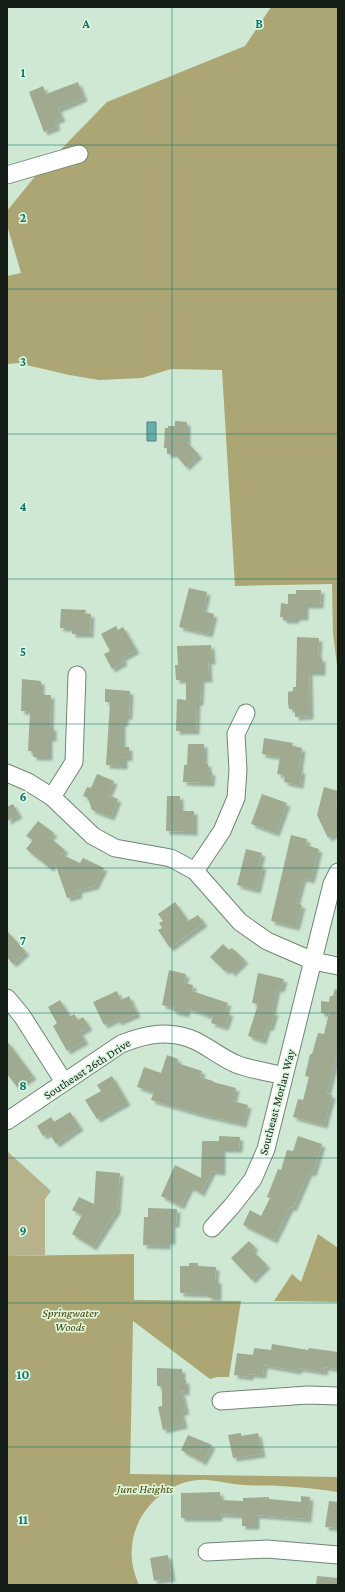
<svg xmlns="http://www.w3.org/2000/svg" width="345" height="1592" font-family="'Crimson Pro',serif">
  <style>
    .green { fill: #b5b28c }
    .forest { fill: #aba673 }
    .water { fill: #68adad; stroke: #4f8280 }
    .building { fill: #9faa90; filter: url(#shadow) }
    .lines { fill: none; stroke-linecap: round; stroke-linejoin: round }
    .minor-casing { stroke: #6f8673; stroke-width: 19 }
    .minor { stroke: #fff; stroke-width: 17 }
    .grid { fill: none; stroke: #0f766e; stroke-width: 1; stroke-opacity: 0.55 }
    .labels { text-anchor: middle; stroke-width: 3.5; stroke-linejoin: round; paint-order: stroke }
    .street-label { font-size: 12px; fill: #151e16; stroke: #dcf6e0 }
    .park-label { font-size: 12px; font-style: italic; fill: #4d4704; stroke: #dcf6e0 }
    .grid-label { font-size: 13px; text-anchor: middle; font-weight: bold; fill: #0f766e; stroke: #dcf6e0; stroke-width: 3.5; stroke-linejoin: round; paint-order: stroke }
  </style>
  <defs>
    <filter id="shadow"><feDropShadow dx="3.5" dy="3.5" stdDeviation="1" flood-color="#0004"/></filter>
  </defs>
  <rect width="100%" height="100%" fill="#cfe8d3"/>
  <path class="green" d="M7,1151L51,1191L45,1199V1255L7,1256Z"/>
  <path class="forest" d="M271,7H338V673L333,634L332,584L235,586L222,370L171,369L142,378L99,380L69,375L18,363L7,364V276L21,273L7,225V211L37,174L107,102L245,46Z
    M318,1234L338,1248V1302L274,1301L292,1274L301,1282Z
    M134,1254V1300L241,1301L229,1377H217L210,1379L133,1321L130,1474L338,1477V1492C319,1489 299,1487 280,1486C268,1485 256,1486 243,1485C231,1484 219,1481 207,1480C177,1478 148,1499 137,1526C129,1545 130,1566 139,1585H7V1256Z"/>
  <path class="water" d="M147,422H156V441H147Z"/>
  <path class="building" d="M78,82L84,98L58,109L62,118L55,121L57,127L44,132L29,92L43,86L46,94Z
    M175,421L187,422V442L199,455L186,467L175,454H167V448H164L165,428H168V426H175Z
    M189,588L207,592L203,611L214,614L209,634L179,627Z
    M296,590H321L320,605H305V617H296V620H283V617H280L281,603L288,604V594H296Z
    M61,609L86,610L85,614H91L90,634H72V628H60Z
    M116,626L118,630L123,627L136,650L122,658L124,662L112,669L104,654L110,651L101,634Z
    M297,637L319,638L318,658H322V672H309L310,716L295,717V709H289L288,702V692L293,691V687H296Z
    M211,645L212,661H208L209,679H201L200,702H197L196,731H176L177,699L186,700V680H176L175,665H178L177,646Z
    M22,679L41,681V695H51L50,727H53V738H49V757H33V751H28L30,711H21Z
    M105,689L130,691L129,716H125V723H122V747H129V758L124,757V766L106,765L110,702H105Z
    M264,738L293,743L292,746L302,748L299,770H302L300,785L284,782L285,775L277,774L280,757L262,754Z
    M188,744H204V763L208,764V771L212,772L211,783L183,782L184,765H187Z
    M97,774L114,781L108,795L118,799L111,817L92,810L88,798L83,796L87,787L91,788Z
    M324,787L338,791L336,805H338V833L328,838L317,815Z
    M262,794L287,803L276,833L251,824Z
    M167,796H180V811H194V832L166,831Z
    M13,804L19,815L7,821V807Z
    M38,821L54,833L50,838L65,850L61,854L80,863L83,858L104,868L95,886L78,890L79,895L67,898L55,863L50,868L26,849L33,840L26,836Z
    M291,835L307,839L306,845L319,849L311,880L303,878L296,903L302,905L296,927L271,921Z
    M246,849L262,853L259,865L263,866L257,890L237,885Z
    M175,902L188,921L198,915L204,923L170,948L158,930L162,928L159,923L163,921L158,914Z
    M7,931L26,952L13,964L7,957Z
    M223,944L229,950L232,948L245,960L232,973L228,969L225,971L210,957Z
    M169,970L186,974L184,983L193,985L192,991L228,1003L225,1011L230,1013L225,1027L211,1023L213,1017L187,1008L186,1014L173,1011L174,1008L162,1005Z
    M258,973L284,979L281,989L277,988L272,1012H275L270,1028L267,1027L263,1041L248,1036L258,1004L252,1003Z
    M335,989L338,990V1050L327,1093L332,1095L324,1125L293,1117L298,1099L303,1100L309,1077L305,1076L310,1054H312L318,1033L324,1034L329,1013H321V1001L329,1002L330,996H333Z
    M117,991L121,1000L129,996L137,1014L118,1022L117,1019L104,1025L93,1002Z
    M60,1000L70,1017L74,1014L78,1020L83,1017L89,1027L80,1032L85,1041L67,1051L53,1026L57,1023L48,1007Z
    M7,1041L33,1076L17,1087L7,1074Z
    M167,1055L178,1059L177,1063L202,1071L200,1077L213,1081V1082L236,1088L233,1101L248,1105L243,1124L203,1115L151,1100L154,1092L137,1087L144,1067L161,1073Z
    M112,1076L127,1102L97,1119L85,1100L101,1091L97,1085Z
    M70,1112L80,1127L56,1144L49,1133L43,1136L37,1126L51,1117L54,1122Z
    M219,1136L240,1137L239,1149H222V1172L212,1171L200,1195V1192L190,1187L181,1206L161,1196L175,1165L201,1178L202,1141H219Z
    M298,1136L322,1144L313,1173L309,1172L293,1208L290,1207L274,1240L243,1225L250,1210L261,1216L270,1198L267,1197L278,1169L281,1170L287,1150L293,1151Z
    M96,1171L120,1173L117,1210L93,1247L72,1234L82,1215L72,1210L79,1197L94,1204Z
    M148,1208L177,1209L176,1224H172V1241H167V1246L143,1245L144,1217H148Z
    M249,1241L255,1247L252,1250L267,1265L252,1280L231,1258Z
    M189,1263H198V1266L216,1267L215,1280H218V1297H208V1294L180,1293V1266H189Z
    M272,1344L308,1350L309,1348L338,1352V1369L325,1367L324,1372L299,1368L298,1371L264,1365L263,1375L250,1374V1377L234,1375L237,1353L253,1355L254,1348L271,1350Z
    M157,1368L182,1369V1380H186V1392L181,1391L186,1411L181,1412L184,1425L163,1430L158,1407L162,1406V1386H157Z
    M241,1433V1436L258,1433L262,1454L233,1458L228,1435Z
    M188,1435L212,1445L203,1462L181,1450Z
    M220,1492V1500L243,1501V1498L269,1497V1499L301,1502V1496L310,1497L308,1519L256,1515V1526H242V1515L219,1514V1518H181V1493Z
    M329,1501L338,1502V1528L325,1527Z
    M168,1555L172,1578L154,1581L150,1558Z
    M317,1576L338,1578V1585H316Z"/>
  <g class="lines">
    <g class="minor-casing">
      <path id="minor" d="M7,175L79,154
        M7,773L28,782L52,797L93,836L115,848L171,858L195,871L240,922L267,941L313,961L338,966
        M52,797L74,762L77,675
        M195,871L222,831L236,798L238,770L236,734L246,713
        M7,998L22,1016L64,1082
        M7,1121L121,1044C146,1034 170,1029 196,1041C210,1048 222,1058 236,1064C251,1070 269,1072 284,1076
        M212,1228L232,1206L253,1179L266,1149L332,884L338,872
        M221,1401L308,1395L338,1396
        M207,1552L267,1549L338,1555"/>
    </g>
    <use href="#minor" class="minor"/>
  </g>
  <path class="grid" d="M172,7V1585M7,145H338M7,289H338M7,434H338M7,579H338M7,724H338M7,868H338M7,1013H338M7,1158H338M7,1303H338M7,1447H338"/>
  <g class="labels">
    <g class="street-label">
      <text transform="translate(87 1069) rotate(-33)" y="4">Southeast 26th Drive</text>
      <text transform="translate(277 1102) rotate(-75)" y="4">Southeast Morlan Way</text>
    </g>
    <g class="park-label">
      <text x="70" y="1317">Springwater<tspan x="70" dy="14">Woods</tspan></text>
      <text x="145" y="1493">June Heights</text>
    </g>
  </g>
  <g class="grid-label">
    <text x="86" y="28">A</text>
    <text x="259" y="28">B</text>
    <text x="23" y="77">1</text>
    <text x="23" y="222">2</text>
    <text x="23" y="366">3</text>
    <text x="23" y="511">4</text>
    <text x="23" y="656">5</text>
    <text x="23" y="801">6</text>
    <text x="23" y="945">7</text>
    <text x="23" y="1090">8</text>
    <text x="23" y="1235">9</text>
    <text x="23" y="1379">10</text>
    <text x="23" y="1524">11</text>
  </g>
  <rect width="345" height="1592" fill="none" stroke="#151e16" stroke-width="16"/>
</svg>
